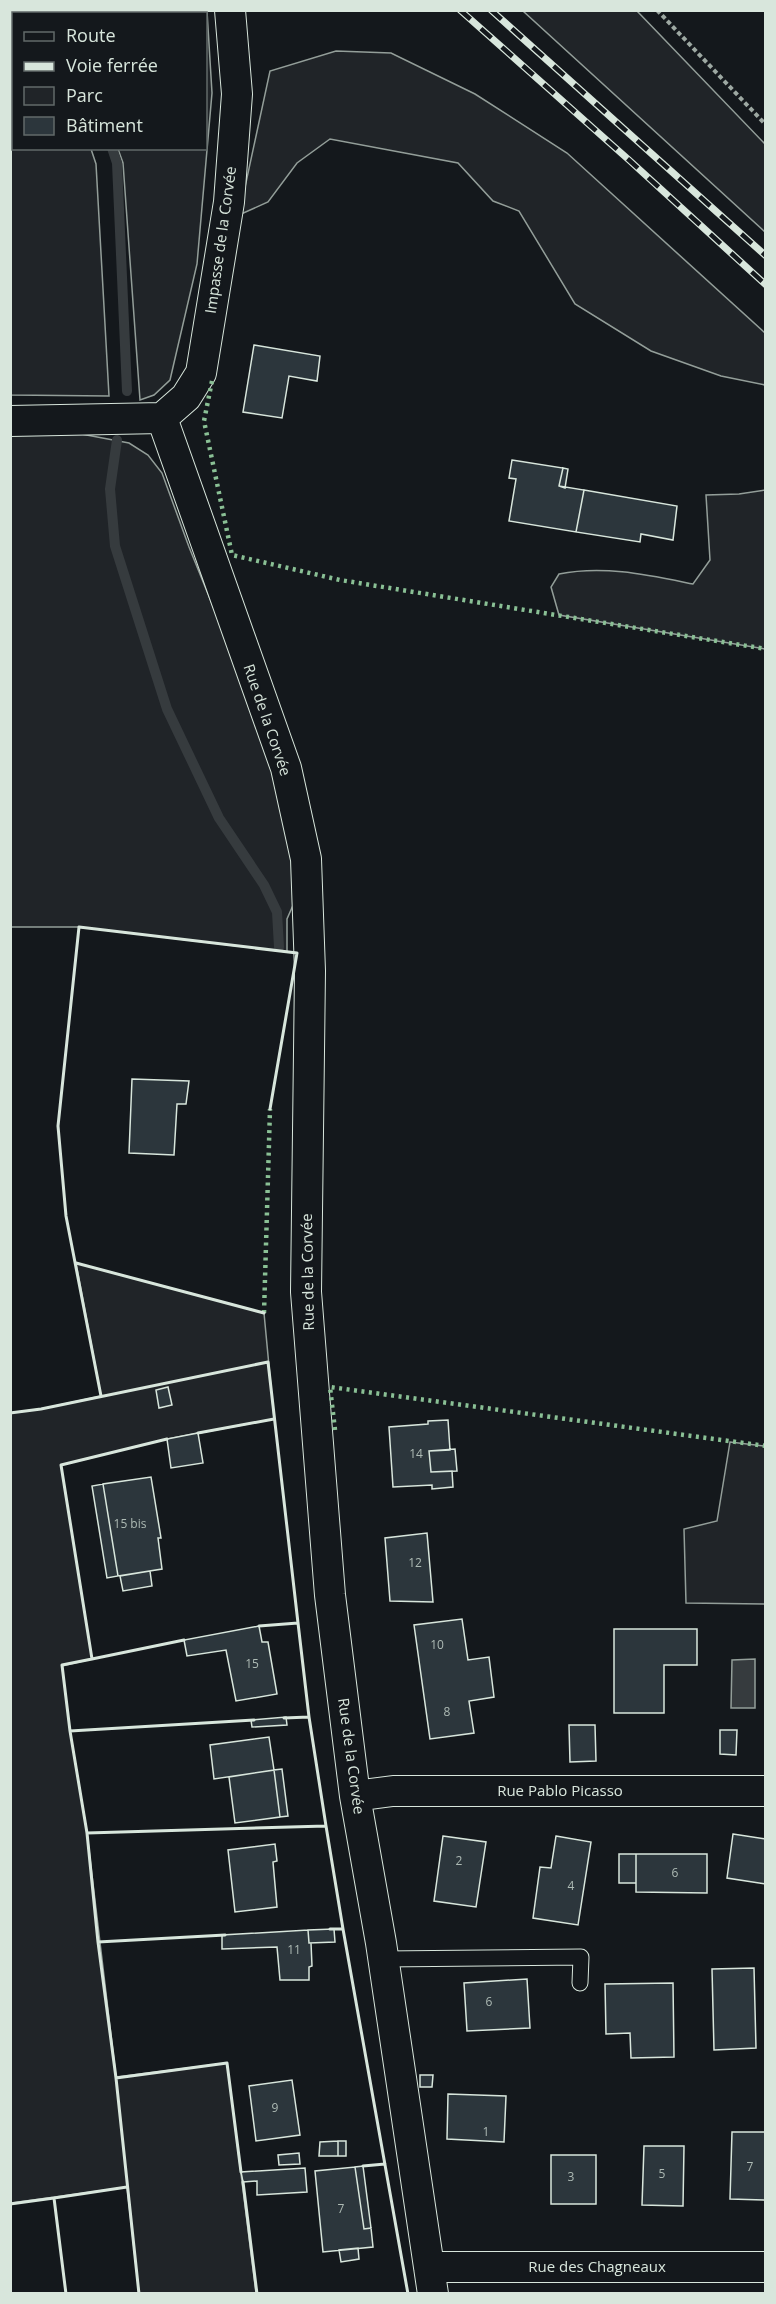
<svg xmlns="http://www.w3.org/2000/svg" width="776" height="2304" font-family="'Open Sans',sans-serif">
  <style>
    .green { fill: #202428; stroke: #939e99; stroke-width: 1.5 }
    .water { fill: #363b3e; stroke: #939e99; stroke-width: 1.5 }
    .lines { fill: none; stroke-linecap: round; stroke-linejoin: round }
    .stream { stroke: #363b3e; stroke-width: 10 }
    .building { fill: #2c363c; stroke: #d8e6dc; stroke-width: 1.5 }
    .lane-casing { stroke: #d8e6dc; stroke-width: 17 }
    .street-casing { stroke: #d8e6dc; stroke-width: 32 }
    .path { stroke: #9da8a2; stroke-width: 4; stroke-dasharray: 4.5 3; stroke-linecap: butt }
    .lane { stroke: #14181c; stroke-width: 15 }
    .street { stroke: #14181c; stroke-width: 30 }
    .rail-casing { stroke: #d8e6dc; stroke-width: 7 }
    .rail { stroke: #14181c; stroke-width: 4.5; stroke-dasharray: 14; stroke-linecap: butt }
    .hedge { stroke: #8ac095; stroke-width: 4.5; stroke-dasharray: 3 4.5; stroke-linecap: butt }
    .wall { stroke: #d8e6dc; stroke-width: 3 }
    .labels { text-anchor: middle; stroke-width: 4.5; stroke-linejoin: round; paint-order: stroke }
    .number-label { font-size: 12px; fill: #adbab4 }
    .street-label { font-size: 15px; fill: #d8e6dc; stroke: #14181c }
  </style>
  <rect width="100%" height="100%" fill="#14181c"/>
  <path class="green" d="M11,10L45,11L46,13L14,14V148L91,149L96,164L109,396L11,395Z
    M72,11H207L212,93L197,264L170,380L154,395L140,400L123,163L118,149L206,148V14H73Z
    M523,11H637L765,144V232Z
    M336,51L391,53L475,94L567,153L765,333V385L721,376L651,351L575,304L519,211L493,201L458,163L330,139L297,163L268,202L239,215L270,71Z
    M76,433L129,443L148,455L162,473L189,547L274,757L297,872L294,903L287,919V952L79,927H11L10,434Z
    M765,490V649L559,615L551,587L559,574C604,565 648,575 693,584L710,560L706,495L739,494Z
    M76,1263L264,1313L274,1419L167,1439L61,1465L92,1659L62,1666L70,1731L87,1833L116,2077L227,2063L256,2293H139L127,2187L11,2203L10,1413L41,1409L101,1396Z
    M730,1442L765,1446V1604L686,1603L684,1529L717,1521Z"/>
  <path class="water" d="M755,1659V1708H731L732,1660Z"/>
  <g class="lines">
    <path class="stream" d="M65,10L66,14
      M112,148L117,163L127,391
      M117,440L110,489L115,546L167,709L219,818L264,885L277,912L279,947"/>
  </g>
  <path class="building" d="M254,345L320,356L317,381L289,376L282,418L243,412Z
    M512,460L563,468L559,486L584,490L576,532L509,521L516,479L509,478Z
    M563,468L568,469L565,488L559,486Z
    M584,490L677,506L673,540L641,534L640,542L576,532Z
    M132,1079L189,1081L186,1104H177L174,1155L129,1153Z
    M168,1387L172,1405L159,1408L156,1390Z
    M448,1420L450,1450L429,1451L431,1472L452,1471L453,1487L432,1489V1485L393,1487L389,1427L428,1424V1421Z
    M198,1433L203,1463L171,1468L167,1439Z
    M455,1449L457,1471L431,1472L429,1451Z
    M151,1477L161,1538H158L162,1569L118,1576L103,1484Z
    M103,1484L118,1576L107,1578L92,1486Z
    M427,1533L433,1602L390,1601L385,1538Z
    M150,1571L152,1586L123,1591L120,1576Z
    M462,1619L468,1660L489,1657L494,1697L469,1701L474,1733L430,1739L414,1625Z
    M259,1626L262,1642H268L277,1694L236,1701L226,1650L187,1656L184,1640Z
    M614,1629H697V1665H664V1713H614Z
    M286,1717L287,1725L252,1727L251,1720Z
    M569,1725H595L596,1761L570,1762Z
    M720,1730H737L736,1755L720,1754Z
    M269,1737L274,1770L214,1779L210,1745Z
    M282,1769L288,1816L280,1817L274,1770Z
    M274,1770L280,1817L235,1823L229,1777Z
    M733,1834L766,1839V1884L727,1878Z
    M443,1836L486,1842L476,1907L434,1901Z
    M556,1836L591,1842L578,1925L533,1918L540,1867L551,1868Z
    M275,1844L277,1861L273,1862L277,1907L235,1912L228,1850Z
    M619,1854H636V1883H619Z
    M636,1854H707V1893L636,1892Z
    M334,1929L335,1942L309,1943L308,1930Z
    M308,1930L309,1943H311L312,1966L309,1967V1980H280L277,1947L222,1949V1935Z
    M754,1968L756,2048L714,2050L712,1969Z
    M527,1979L530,2028L467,2031L464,1983Z
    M673,1983L674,2057L631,2058L630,2033L606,2034L605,1984Z
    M420,2075H433L432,2087H420Z
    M292,2080L300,2135L256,2141L249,2086Z
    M448,2094L506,2096L504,2142L447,2139Z
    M732,2132H766V2200L730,2199Z
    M338,2141H346V2156H338Z
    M338,2141V2156H319L320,2142Z
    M644,2146H684L683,2206L642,2205Z
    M299,2153L300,2164L279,2165L278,2155Z
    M551,2155H596V2204H551Z
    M363,2166L371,2228L364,2229L355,2167Z
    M355,2167L364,2229L371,2228L373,2247L323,2252L315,2171Z
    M305,2168L307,2192L257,2195V2181L243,2182L241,2172Z
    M358,2248L359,2259L341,2262L339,2250Z"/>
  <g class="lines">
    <g class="lane-casing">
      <path id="lane" d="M383,1959L581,1957L580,1983"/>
    </g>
    <g class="street-casing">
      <path id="street" d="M162,418L186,397L201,373L229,202L237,94L230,10
        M10,421L162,418L286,768L306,859L310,971L306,1292L330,1595L355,1796L381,1943L433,2294
        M355,1796L393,1791H766
        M429,2267H766"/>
    </g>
    <path class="path" d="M657,10L766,125"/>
    <use href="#lane" class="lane"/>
    <use href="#street" class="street"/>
    <g class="rail-casing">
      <path id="rail" d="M460,10L629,160L766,285
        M491,10L766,256"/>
    </g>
    <use href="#rail" class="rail"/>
    <path class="hedge" d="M212,381L204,421L232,555L340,580L766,649
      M264,1313L270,1109
      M335,1430L330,1387L766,1446"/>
    <path class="wall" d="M76,1263L264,1313
      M101,1396L66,1216L58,1126L79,927L297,953L270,1109
      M10,1413L41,1409L268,1362L298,1623L259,1626
      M198,1433L274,1419
      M167,1439L61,1465L92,1659L184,1640
      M92,1659L62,1665L70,1731L254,1720
      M284,1718L309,1717L298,1623
      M70,1731L87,1833L326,1826L309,1717
      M326,1826L343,1929H330
      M87,1833L98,1942L225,1935
      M343,1929L408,2294
      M98,1942L116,2078L227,2063L241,2172
      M116,2078L139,2294
      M363,2166L385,2164
      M243,2182L257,2294
      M10,2204L54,2198
      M66,2294L54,2198L127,2187"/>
  </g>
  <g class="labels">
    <g class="number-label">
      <text x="416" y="1458">14</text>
      <text x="130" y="1528">15 bis</text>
      <text x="415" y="1567">12</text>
      <text x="437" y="1649">10</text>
      <text x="252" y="1668">15</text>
      <text x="447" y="1716">8</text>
      <text x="459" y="1865">2</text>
      <text x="675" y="1877">6</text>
      <text x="571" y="1890">4</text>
      <text x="294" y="1954">11</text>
      <text x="489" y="2006">6</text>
      <text x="275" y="2112">9</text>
      <text x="486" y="2136">1</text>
      <text x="750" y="2171">7</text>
      <text x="662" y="2178">5</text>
      <text x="571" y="2181">3</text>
      <text x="341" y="2213">7</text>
    </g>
    <g class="street-label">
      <text transform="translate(221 240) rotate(-82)" y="5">Impasse de la Corvée</text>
      <text transform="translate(267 720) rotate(71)" y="5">Rue de la Corvée</text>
      <text transform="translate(308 1272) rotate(-91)" y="5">Rue de la Corvée</text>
      <text transform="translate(351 1756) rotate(82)" y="5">Rue de la Corvée</text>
      <text x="560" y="1796">Rue Pablo Picasso</text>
      <text x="597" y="2272">Rue des Chagneaux</text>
    </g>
  </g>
  <rect width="776" height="2304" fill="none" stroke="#d8e6dc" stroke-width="24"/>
  <rect x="12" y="12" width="195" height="138" fill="#14181c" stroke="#626a69" stroke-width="1.5"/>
  <rect x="24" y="32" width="30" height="9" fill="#14181c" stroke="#626a69" stroke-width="1.5"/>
  <text x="66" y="42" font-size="18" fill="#d8e6dc">Route</text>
  <rect x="24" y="62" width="30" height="9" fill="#d8e6dc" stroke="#626a69" stroke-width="1.5"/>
  <text x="66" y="72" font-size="18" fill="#d8e6dc">Voie ferrée</text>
  <rect x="24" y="87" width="30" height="18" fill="#202428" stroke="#626a69" stroke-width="1.5"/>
  <text x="66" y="102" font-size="18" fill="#d8e6dc">Parc</text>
  <rect x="24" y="117" width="30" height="18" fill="#2c363c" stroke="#626a69" stroke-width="1.5"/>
  <text x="66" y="132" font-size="18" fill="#d8e6dc">Bâtiment</text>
</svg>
